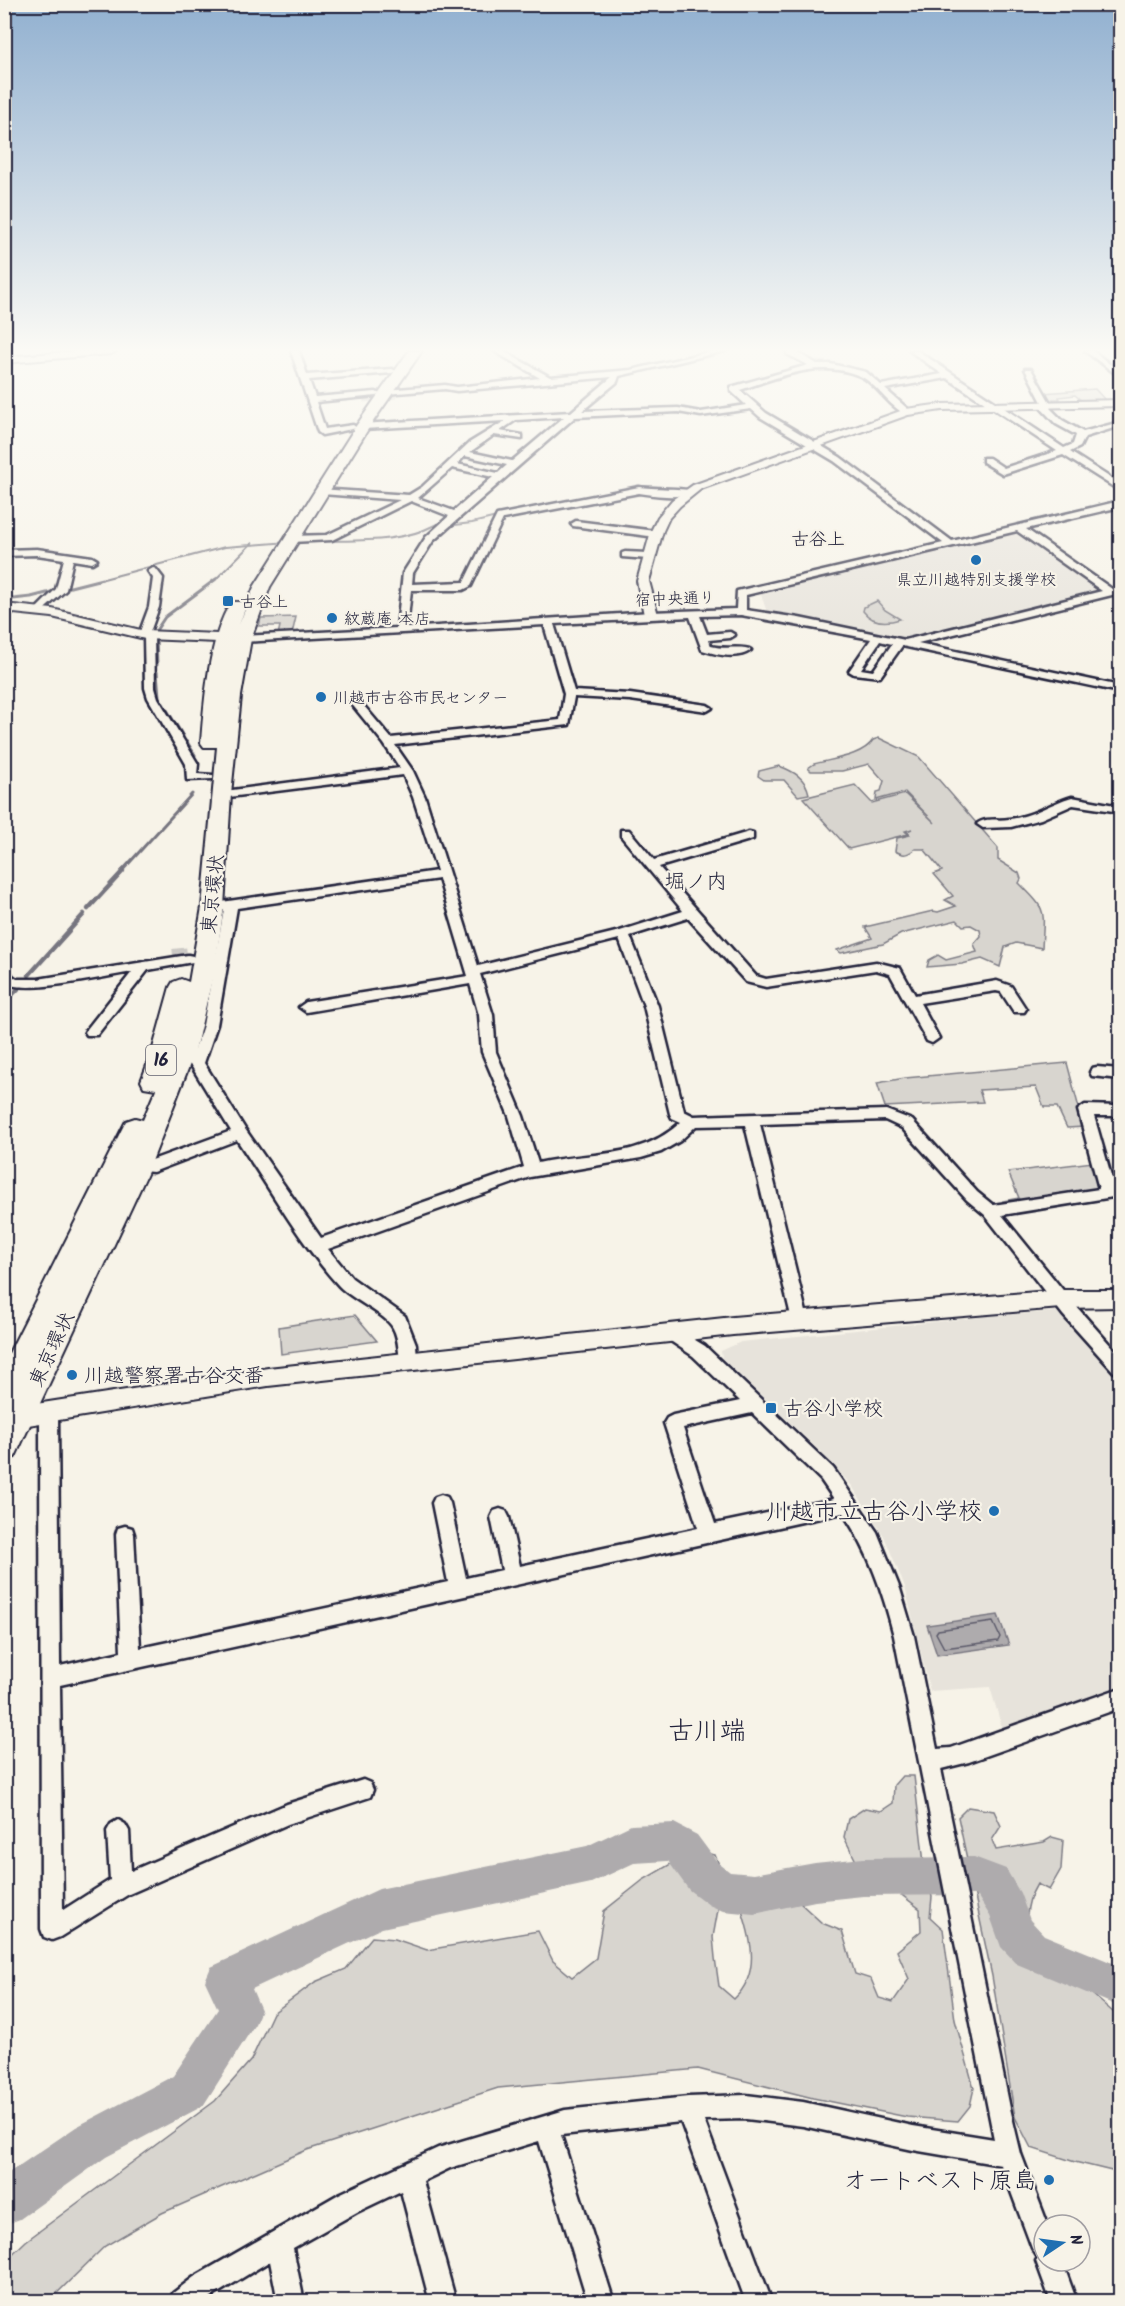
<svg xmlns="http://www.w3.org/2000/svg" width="1125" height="2306" font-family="Kalam,'Klee One',sans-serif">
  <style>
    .built { fill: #e7e3db }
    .green { fill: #d8d5cf; stroke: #7d7c85; stroke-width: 1.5 }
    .water { fill: #aeabad; stroke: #76747f; stroke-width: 1.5 }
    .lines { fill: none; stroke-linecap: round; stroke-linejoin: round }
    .shore { stroke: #5a5969; stroke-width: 1.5 }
    .stream-far2 { stroke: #76747f; stroke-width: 2 }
    .stream-far1 { stroke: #76747f; stroke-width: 3 }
    .stream { stroke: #76747f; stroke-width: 4.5 }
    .river { fill: #aeabad; fill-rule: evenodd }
    .street-tunnel-far1 { stroke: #ccc9c5; stroke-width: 9; stroke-dasharray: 9 4.5; stroke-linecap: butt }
    .street-tunnel { stroke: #ccc9c5; stroke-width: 14; stroke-dasharray: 14 7; stroke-linecap: butt }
    .street-casing { stroke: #22223b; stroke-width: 5 }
    .secondary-casing { stroke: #22223b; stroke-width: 4 }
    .highway-casing { stroke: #22223b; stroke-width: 4 }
    .street { fill: #f7f3e8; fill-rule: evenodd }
    .secondary { fill: #f7f3e8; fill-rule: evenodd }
    .highway { fill: #f7f3e8; fill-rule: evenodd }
    .poi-dot { fill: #1f6fb2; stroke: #f7f3e8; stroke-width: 2 }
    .labels { text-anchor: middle; stroke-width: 4.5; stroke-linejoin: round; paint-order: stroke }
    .far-poi-label { font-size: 16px; fill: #22223b; stroke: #f7f3e8; text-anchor: start }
    .far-street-label { font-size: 16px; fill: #22223b; stroke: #f7f3e8 }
    .far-quarter-label { font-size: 18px; fill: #22223b; stroke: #f7f3e8 }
    .shield { fill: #f7f3e8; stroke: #62616f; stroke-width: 1.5 }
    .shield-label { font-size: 18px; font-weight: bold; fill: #22223b }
    .street-label { font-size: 20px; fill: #22223b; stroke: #f7f3e8 }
    .poi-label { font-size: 20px; fill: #22223b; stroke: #f7f3e8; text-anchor: start }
    .neighbourhood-label { font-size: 21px; fill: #22223b; stroke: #f7f3e8 }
    .near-poi-label { font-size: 24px; fill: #22223b; stroke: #f7f3e8; text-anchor: end }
    .near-neighbourhood-label { font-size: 26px; fill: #22223b; stroke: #f7f3e8 }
  </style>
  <rect width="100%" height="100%" fill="#f7f3e8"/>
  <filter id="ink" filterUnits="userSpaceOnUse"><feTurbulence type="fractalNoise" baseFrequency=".0167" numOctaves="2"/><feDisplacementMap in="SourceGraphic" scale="12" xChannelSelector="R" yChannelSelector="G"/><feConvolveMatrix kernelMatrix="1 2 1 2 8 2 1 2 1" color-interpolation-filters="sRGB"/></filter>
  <g filter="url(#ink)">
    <path class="built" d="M1020,530L1105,590L1065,602L1058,601L907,640L767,612L759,589Z
      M1061,1311L1120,1376V1690L1003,1731L990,1687L930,1691L905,1587L884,1536L852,1486L821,1452L722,1358L721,1351L741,1342L1000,1315Z"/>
    <path class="green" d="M1095,389L1106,401H1082L1075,395L1059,397L1060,399H1053L1055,402H1047L1043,393Z
      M877,601L885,610L900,619C887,623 872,623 863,611L864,607Z
      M296,617L292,634L278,635L280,626H259L261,618Z
      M879,738L919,757L998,848V860L1019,873L1021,879L1019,883C1048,912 1044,908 1042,948L1016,943L1005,947L1000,967L982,959L962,964L927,967L929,960L938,955L946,960L977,952L974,944L981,936L980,930L971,925L963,926L957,920L901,934L883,944L841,953L837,950L872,938L865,927L933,911L938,912L956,906L945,900L953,896L934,874L942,871L924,849H915C907,855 904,856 895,851L897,838L910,835L907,831L912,829L905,831L908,834L849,849L803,798L855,785L872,803L905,794L935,823L905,792L876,800L877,792L881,791L884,781L869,764L842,771H811L808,768L814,764C832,759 863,756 873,740Z
      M779,766C793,771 806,778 809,794L798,796L784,780H764L758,776L759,771Z
      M1067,1063L1084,1127L1067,1128L1057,1107H1044L1036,1087L979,1090L983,1102L885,1107L877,1083L905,1078Z
      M1093,1162L1100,1188L1098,1191L1005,1204L1003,1201L1019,1198L1008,1172Z
      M355,1315L377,1341L281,1354L279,1327Z
      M902,1776H914L924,1863L932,1897L930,1917L943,1929L955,2020L974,2088L970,2106L958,2121L907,2117L813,2098L698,2069L498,2088L307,2150L162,2213L105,2246L49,2301H5V2261L26,2241L215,2101L251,2060L273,2013L315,1982L346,1969L372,1937L395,1939L427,1950L538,1931L553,1961L572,1977L596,1958L604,1911L643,1880L693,1851L715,1855L724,1877L713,1937L715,1958L719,1986L734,1999C760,1974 752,1941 742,1911L761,1897L788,1892L822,1923L842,1931L855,1974L871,1979L879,1998L893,2002L909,1979L897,1951L921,1931L920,1909L891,1887H869L844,1837L848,1819L865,1808L881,1811L893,1803L894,1785Z
      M968,1807L994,1811L1001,1826L992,1840L996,1850L1044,1842L1052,1837L1063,1840L1061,1869L1049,1890L1037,1884C1018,1916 1030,1934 1043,1965L1085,1988L1120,2018V2173L1075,2162L1031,2148L1015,2117L992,1976L958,1817Z"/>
    <path class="water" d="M998,1615L1009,1645L937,1655L927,1625Z"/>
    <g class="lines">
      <path class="shore" d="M993,1622L1000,1637L998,1641L944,1648L936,1633L938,1630Z"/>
      <path class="stream-far2" d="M43,354L82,351
        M640,372L729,351
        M567,415L607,381
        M446,526L472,523L538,507
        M321,541C358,540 401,543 435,525C462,511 483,486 506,466
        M96,581L225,547L289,542
        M214,581L252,543"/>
      <path class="stream-far1" d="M4,600L31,597L102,579
        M155,632L165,617L216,579
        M156,639L157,665
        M157,672L159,697L183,736
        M187,742L195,755
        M121,872L192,794"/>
      <path class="stream" d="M88,909L123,871
        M4,965L12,974
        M29,975L84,914
        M4,1003L19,988"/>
      <path class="river" d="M674,1823L697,1835L717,1862L730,1872L754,1874L815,1863L863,1858L974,1857L1006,1869L1020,1893L1030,1920L1044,1935L1120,1966V2007L1017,1964L1001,1947L990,1916L978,1897L974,1895L863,1896L815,1901L754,1914L723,1911L709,1905L689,1890L668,1861L634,1863L591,1883L382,1928L252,1989L261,2010L255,2024L203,2106L106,2157L20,2219L4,2225V2176L76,2127L173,2076L218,2009L205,1981L211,1967L379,1889L587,1846L631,1825Z"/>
      <path class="street-tunnel-far1" d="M363,398L396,394"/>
      <path class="street-tunnel" d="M173,956L212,952"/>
      <g class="street-casing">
        <path id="street" d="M291,351H299L307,375L392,369L396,371L392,373L309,380L315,397L376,392L380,394L376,396L316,402L325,429L353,425L357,428L322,435L318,432Z
          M494,351H503L550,377L631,370L713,351H725L619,376L617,382L582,411L678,408L701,412L746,405L731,391V387L808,365L787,354V351H801L798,353L817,364H831L866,372L881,385L942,374L910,351H918L1064,448L1073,444L1076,435L1056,424L1041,408L1043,404L1025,369H1031L1052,406L1050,408L1062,420L1083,432L1120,422V426L1085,437L1080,447L1070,452L1120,484V491L1063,455L1003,474L983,462V458H989L1004,468L1057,451L947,378L885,389L909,410V414H906C889,407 876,383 860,376C819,359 779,377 740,390L766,413L840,457L952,541L1120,501V507L1026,529L1112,589L1120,587V593L918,643L1120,686V692L902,646L880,677L854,674L849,671L871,639L741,615L700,616L707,634L730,632L735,635L730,638L709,640L711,646C724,650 744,645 751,650C738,660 717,655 702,650L690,617L554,624L574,691L630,694L707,705L712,708L707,711L630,700L574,697L569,725L395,745L413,771L425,797L478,966L620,931L683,911L621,836V830H629L654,860L749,832L753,833V839L659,867L756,976L766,979L876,962L900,968L915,995L997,981L1011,986L1026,1009L1024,1012H1014L1001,992L996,991L920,1003L939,1038L932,1043L927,1041L890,974L876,970L766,987L746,982L688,918L630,936L658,1006L684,1111L694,1116L886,1110L912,1120L977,1192L993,1205L1099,1189L1078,1110L1085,1105L1120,1106V1116H1094L1116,1193L1113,1197L1002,1215L1075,1305L1120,1356V1374L1114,1372L1063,1315L985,1215L967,1200L902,1128L885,1120L760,1124L808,1320L806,1325L800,1327L794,1325L792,1320L745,1125L696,1126L680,1141L661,1152L641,1158L530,1177L328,1249L352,1278L405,1316L416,1344L417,1362L415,1367L409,1369L403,1367C397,1355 400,1340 393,1328C386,1314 351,1299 339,1286C302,1246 268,1186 237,1140L153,1172L132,1170L129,1166L132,1162L152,1160L231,1131L192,1067L176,1051L183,1046L194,1052L203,1025L224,910H208L207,907L208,904L437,871L413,797L403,775L221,798L215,794L217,792L400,768L384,744L350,702L355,699L359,700L391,738L560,720L564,694L544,625L242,642L237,639L242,636L397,628L403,573L426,537L449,516L411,501L332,540L291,542L286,539L291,536L327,535L400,500L322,494L319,493V489L409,495L422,487L469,443L505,421L363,429L359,426L360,424L571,412L612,377L457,391L445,389L386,394L382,392L386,390L445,385L457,387L540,378ZM751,409L760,417L834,461L943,543L737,591L736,609L651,612L407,628L411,590H463L471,586L503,519L639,493C654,495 679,500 693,491C688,488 650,489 639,487L497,515L464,582L412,584L413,573L433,541L575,417L678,412L701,416ZM564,417L512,461L470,452L494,435L522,439V435L500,431L516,420ZM465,456L507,465L498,473L457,464ZM452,468L493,477L454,511L418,498ZM1017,531L1102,591L905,640L799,618L746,610V595ZM880,641L892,644L873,671L861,669ZM439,879L468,976L306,1002L299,1007L306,1012L470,984L479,1015L482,1052L509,1116L524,1167L321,1238L245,1129L204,1063L217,1025L237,908ZM619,939L644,1006L670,1114L672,1118L681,1122C639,1161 589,1151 538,1163L523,1116L496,1052L493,1015L480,974Z
          M1085,351H1093L1120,372V377Z
          M576,521L656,531L661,534L656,537L573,526L571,524Z
          M37,549L92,557L97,560L92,563L73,560L66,590L39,614L34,611L56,589L64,559L37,555L4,556V550Z
          M625,552L648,553L653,556L648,559L622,557V553Z
          M153,568L156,569L163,578L159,607L150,632L154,635L155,688L158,698L198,764L197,774L213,775V779L187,780L186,764L148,698L145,688L144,637L139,634L149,607L153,578L148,571Z
          M1072,797L1120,806V812L1073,805L1041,819L1011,827L983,828L977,824C985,817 999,821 1009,819C1032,817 1051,803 1072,797Z
          M188,955L193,956L195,959L193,962L148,970L97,1035H87L85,1032L87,1029L132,972C108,976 21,996 4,982V970L17,979H38Z
          M1097,1067L1120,1069V1079L1092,1076L1090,1072L1092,1068Z
          M672,1326L705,1346L833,1468L877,1532L900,1589L914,1636L937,1749L951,1748L1120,1688V1708L969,1762L941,1769L1010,2108L1021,2154L1048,2225H1044V2261H1062L1077,2302H1051L1036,2261L1038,2258L1032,2248L1001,2165L913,2150L803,2126L746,2119L704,2120L772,2302H746L681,2122L561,2135L614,2302H588L539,2141L450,2168L423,2181L456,2302H430L401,2191L357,2212L293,2248L304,2302H278L270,2261L203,2302H170L173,2293L194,2277L339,2194L438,2148L565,2110L688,2097L746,2095L803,2102L913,2126L994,2139L894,1636C882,1589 870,1554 843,1513L60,1685L63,1910L110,1880L107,1831L111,1824L118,1820L125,1824L129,1831L131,1871L287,1804L363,1780L370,1783L373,1790L370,1797L288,1824L129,1894L60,1937L52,1940L44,1937L41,1929L40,1412L43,1407L49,1405L55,1407L58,1412L60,1666L121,1652L116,1534L118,1528L125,1526L132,1528L134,1534L140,1648L448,1582L432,1503L435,1497L441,1495L447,1497L450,1503L466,1578L502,1570L491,1517L494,1511L500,1509L506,1511L509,1517L520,1566L698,1528L664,1423L667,1418L673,1415L740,1401L693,1356L666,1338L664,1333L666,1328ZM752,1413L821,1480L834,1499L715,1524L683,1428Z"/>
      </g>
      <g class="secondary-casing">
        <path id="secondary" d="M81,351H116L111,354L4,363V357Z
          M1120,400V406L942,410L908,415L701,489L680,506L669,518L663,531L649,581L658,615L651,619L644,615L637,581L651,531L658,517L672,500L693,485L906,409L942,404Z
          M4,604L52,609L145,631L242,635L249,639L242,643L145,639L52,617L4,612Z
          M1061,1290H1120V1307L1061,1308L733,1335L268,1386L10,1428L4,1426V1410L10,1408L268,1368L733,1317Z"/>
      </g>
      <g class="highway-casing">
        <path id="highway" d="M409,351H422L370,426L270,587L251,639L241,696L231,794L224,907L214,971L195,1051L147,1174L15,1457L4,1461V1416L11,1403L4,1405V1363L126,1121L135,1118L143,1120L156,1089L144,1087L141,1081L152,1052L170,987L173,982L181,979L189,982L202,907L217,747H204L201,743C204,703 209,636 231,602H243L246,606L239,625L254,587L356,426Z"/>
      </g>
      <use href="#street" class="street"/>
      <use href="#secondary" class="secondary"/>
      <use href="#highway" class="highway"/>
    </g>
  </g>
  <linearGradient id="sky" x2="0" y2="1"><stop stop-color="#91b0d0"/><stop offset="0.52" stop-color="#fbfaf5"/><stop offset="1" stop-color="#fbfaf5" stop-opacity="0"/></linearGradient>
  <rect width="1125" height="673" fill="url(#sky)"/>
  <g class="poi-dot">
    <circle cx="976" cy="560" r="6"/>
    <rect x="222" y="595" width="12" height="12" rx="3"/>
    <circle cx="332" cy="618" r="6"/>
    <circle cx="321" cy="697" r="6"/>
    <circle cx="72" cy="1375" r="6"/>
    <rect x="765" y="1402" width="12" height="12" rx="3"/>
    <circle cx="994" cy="1511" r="6"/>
    <circle cx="1049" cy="2180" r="6"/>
  </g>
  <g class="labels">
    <g class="far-poi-label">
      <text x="976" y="585" text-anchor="middle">県立川越特別支援学校</text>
      <text x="240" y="607">古谷上</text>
      <text x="344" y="624">紋蔵庵 本店</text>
      <text x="333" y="703">川越市古谷市民センター</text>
    </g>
    <g class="far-street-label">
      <text transform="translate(675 598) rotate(-2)" y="6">宿中央通り</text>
    </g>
    <g class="far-quarter-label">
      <text x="818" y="545">古谷上</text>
    </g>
    <rect class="shield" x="146" y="1045" width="30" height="30" rx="4.5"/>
    <g class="shield-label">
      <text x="161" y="1066">16</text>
    </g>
    <g class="street-label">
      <text transform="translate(212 894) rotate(-84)" y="7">東京環状</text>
      <text transform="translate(51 1349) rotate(-65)" y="7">東京環状</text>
    </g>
    <g class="poi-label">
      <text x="84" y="1382">川越警察署古谷交番</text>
      <text x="783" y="1415">古谷小学校</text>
    </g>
    <g class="neighbourhood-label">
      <text x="696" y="888">堀ノ内</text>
    </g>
    <g class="near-poi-label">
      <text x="982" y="1519">川越市立古谷小学校</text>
      <text x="1037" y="2188">オートベスト原島</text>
    </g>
    <g class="near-neighbourhood-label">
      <text x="707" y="1739">古川端</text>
    </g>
  </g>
  <rect width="1125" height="2306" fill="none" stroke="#f7f3e8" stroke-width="24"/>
  <rect x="12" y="12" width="1101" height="2282" fill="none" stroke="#22223b" stroke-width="2" filter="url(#ink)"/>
  <g transform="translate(1062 2243) rotate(77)"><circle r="28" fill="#f7f3e8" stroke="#a29fa3" stroke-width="1.5"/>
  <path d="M0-4.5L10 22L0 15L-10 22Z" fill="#1f6fb2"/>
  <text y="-9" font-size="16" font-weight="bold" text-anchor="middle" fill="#22223b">N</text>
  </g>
</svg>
